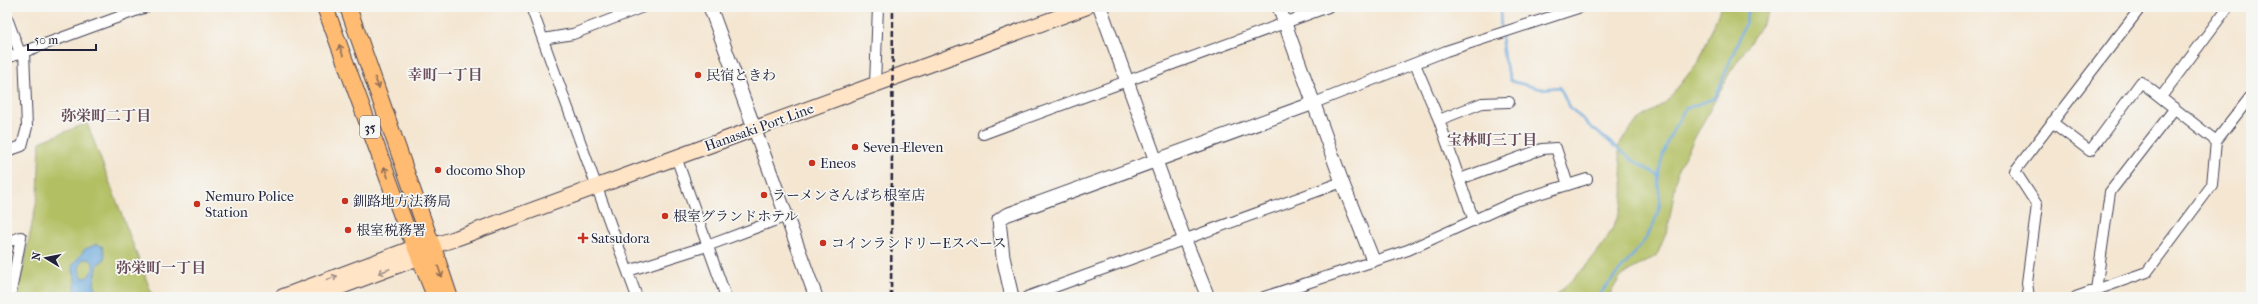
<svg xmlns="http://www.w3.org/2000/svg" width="2258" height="304" font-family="'IM FELL French Canon','Noto Serif JP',serif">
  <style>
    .green { fill: #b2bf62; stroke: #6a704e }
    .water { fill: #68a6da; stroke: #45648a; fill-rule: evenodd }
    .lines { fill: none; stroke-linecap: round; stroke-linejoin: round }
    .stream { stroke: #68a6da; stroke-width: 2.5 }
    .minor-casing { stroke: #423f52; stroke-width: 12 }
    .tertiary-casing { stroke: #423f52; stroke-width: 15 }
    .secondary-casing { stroke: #423f52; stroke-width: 17 }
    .primary-casing { stroke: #423f52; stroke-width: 18 }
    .trunk-casing { stroke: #423f52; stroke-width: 19 }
    .minor { stroke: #fff; stroke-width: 10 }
    .tertiary { stroke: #fff; stroke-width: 13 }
    .secondary { stroke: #ffe4c6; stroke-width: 15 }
    .primary { stroke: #ffbb71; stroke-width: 16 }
    .trunk { stroke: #ffbb71; stroke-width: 17 }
    .rail { stroke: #22223b; stroke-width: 2.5; stroke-dasharray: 6 3; stroke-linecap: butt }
    .oneway { stroke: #906e56 }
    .oneway2 { stroke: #9c8d87 }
    .poi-dot { fill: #c8321e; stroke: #f6f6f2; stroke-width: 1.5 }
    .labels { text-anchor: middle; stroke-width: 3.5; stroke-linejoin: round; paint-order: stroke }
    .shield { fill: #f6f6f2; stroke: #626272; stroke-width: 1 }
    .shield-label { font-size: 13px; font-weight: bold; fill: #22223b }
    .poi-label { font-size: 14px; fill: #22223b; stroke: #f6f6f2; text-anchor: start }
    .street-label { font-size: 14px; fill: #22223b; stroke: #f6f6f2 }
    .neighbourhood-label { font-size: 15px; font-weight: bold; fill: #684c5b; stroke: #f6f6f2 }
  </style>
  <rect width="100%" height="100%" fill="#f6f6f2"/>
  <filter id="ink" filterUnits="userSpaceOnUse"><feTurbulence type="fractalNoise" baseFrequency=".025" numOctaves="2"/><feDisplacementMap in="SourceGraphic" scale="8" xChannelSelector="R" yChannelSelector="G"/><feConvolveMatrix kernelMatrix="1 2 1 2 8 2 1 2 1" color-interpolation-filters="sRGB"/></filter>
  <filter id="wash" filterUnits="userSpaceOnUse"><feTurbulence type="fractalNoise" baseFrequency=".012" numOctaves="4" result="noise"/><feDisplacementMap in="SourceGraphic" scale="16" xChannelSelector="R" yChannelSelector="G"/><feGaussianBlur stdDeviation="0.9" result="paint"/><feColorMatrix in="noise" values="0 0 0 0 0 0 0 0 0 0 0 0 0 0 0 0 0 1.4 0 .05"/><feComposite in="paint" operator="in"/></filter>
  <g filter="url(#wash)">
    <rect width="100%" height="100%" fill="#f4e6d1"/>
    <path class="green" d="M1721,7H1773L1729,74L1678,169L1668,229L1657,255L1621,276L1608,297H1554C1582,272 1617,237 1623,197C1625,183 1619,159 1618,145L1637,121L1666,102L1699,61Z
      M87,123L153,297H17L38,195L40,142Z"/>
    <path class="water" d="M97,244L102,246L105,254L104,260L98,264L94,283L96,297H80L75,290V279L72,266L85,249ZM83,259H89L93,263V269L88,277L83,278C77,270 79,267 83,259Z"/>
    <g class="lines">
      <path class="stream" d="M1500,7L1501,30
        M1501,35L1504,59L1511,81L1541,89L1560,87L1568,105L1586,123L1631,159L1659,176
        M1598,297C1620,266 1652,244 1660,204C1661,197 1658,190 1658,183C1660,152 1670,135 1685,109L1715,98L1746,22L1748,7"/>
    </g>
  </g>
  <g filter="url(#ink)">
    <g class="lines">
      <g class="minor-casing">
        <path id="minor" d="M531,7L637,297
          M7,18L20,53
          M543,39L573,34L643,7
          M7,58L146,7
          M1415,64L1439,120L1474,221
          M875,84L878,7
          M2161,97L2228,7
          M1314,103L1446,51L1581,7
          M1439,120L1482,103L1509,102
          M2052,122L2090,151L2141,82L2216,141
          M983,134L1328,7
          M7,151L22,146L27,127L24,52
          M676,157L726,297
          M1460,179L1542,149L1556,148L1568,185
          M7,242L21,237L10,297
          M628,271L707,246L787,216
          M2096,290L2110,192L2175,108
          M1027,297L1342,182
          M1264,297L1408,250L1516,201L1587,179
          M2029,297L2027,283L2037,205L2015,171L2141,7
          M2076,297L2147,272L2212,185L2216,141L2251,96"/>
      </g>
      <g class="tertiary-casing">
        <path id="tertiary" d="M710,7L816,297
          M1100,7L1184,238L1208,297
          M1279,7L1342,182L1373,260
          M1012,297L1003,257L999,220L1006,215L1314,103"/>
      </g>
      <g class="secondary-casing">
        <path id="secondary" d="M282,297L416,247L432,246L454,239L1086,7
          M313,297L420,257L429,250"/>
      </g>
      <g class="primary-casing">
        <path id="primary" d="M325,7L406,227L416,247
          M348,7L432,246"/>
      </g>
      <g class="trunk-casing">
        <path id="trunk" d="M432,246L449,297
          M416,247L436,297"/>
      </g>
      <use href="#minor" class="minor"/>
      <use href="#tertiary" class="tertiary"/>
      <use href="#secondary" class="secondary"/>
      <use href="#primary" class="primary"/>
      <use href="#trunk" class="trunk"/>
      <path class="rail" d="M891,297L893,7"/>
    </g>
    <defs><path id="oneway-shaft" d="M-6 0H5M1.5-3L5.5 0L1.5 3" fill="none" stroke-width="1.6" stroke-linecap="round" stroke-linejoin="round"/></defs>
    <g class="oneway">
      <use href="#oneway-shaft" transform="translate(341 50) rotate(-110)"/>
      <use href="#oneway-shaft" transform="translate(377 83) rotate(70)"/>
      <use href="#oneway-shaft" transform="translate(386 172) rotate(-110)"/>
      <use href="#oneway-shaft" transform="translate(440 272) rotate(71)"/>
    </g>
    <g class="oneway2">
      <use href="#oneway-shaft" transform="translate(384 271) rotate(160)"/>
      <use href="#oneway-shaft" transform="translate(332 278) rotate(-20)"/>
    </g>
  </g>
  <g class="poi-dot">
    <circle cx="698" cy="75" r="4"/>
    <circle cx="855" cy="147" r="4"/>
    <circle cx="812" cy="163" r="4"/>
    <circle cx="438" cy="170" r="4"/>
    <circle cx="764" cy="195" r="4"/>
    <circle cx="345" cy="201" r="4"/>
    <circle cx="197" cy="204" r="4"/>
    <circle cx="665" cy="216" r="4"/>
    <circle cx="348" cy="230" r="4"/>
    <path d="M581 232h4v4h4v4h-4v4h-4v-4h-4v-4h4z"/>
    <circle cx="823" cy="243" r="4"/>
  </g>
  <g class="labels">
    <rect class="shield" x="360" y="116" width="20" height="22" rx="3"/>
    <g class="shield-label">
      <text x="370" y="132">35</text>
    </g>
    <g class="poi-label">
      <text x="706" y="80">民宿ときわ</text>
      <text x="863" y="152">Seven-Eleven</text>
      <text x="820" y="168">Eneos</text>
      <text x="446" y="175">docomo Shop</text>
      <text x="772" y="200">ラーメンさんぱち根室店</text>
      <text x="205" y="201">Nemuro Police<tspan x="205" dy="16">Station</tspan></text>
      <text x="353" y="206">釧路地方法務局</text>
      <text x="673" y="221">根室グランドホテル</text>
      <text x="356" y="235">根室税務署</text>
      <text x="591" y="243">Satsudora</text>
      <text x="831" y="248">コインランドリーEスペース</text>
    </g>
    <g class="street-label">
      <text transform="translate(759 127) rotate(-20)" y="5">Hanasaki Port Line</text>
    </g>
    <g class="neighbourhood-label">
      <text x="445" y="80">幸町一丁目</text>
      <text x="106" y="121">弥栄町二丁目</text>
      <text x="1492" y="145">宝林町三丁目</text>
      <text x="161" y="273">弥栄町一丁目</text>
    </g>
  </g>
  <rect width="2258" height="304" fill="none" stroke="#f6f6f2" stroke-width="24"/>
  <g transform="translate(46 258) rotate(280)" stroke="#f6f6f2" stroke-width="3" paint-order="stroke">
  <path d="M0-3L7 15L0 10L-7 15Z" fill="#22223b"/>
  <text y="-6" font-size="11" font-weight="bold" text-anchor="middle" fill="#22223b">N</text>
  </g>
  <path d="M28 44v6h68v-6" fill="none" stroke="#22223b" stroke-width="2"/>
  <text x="34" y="44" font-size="12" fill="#22223b" stroke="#f6f6f2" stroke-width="3" paint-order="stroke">50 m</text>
</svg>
